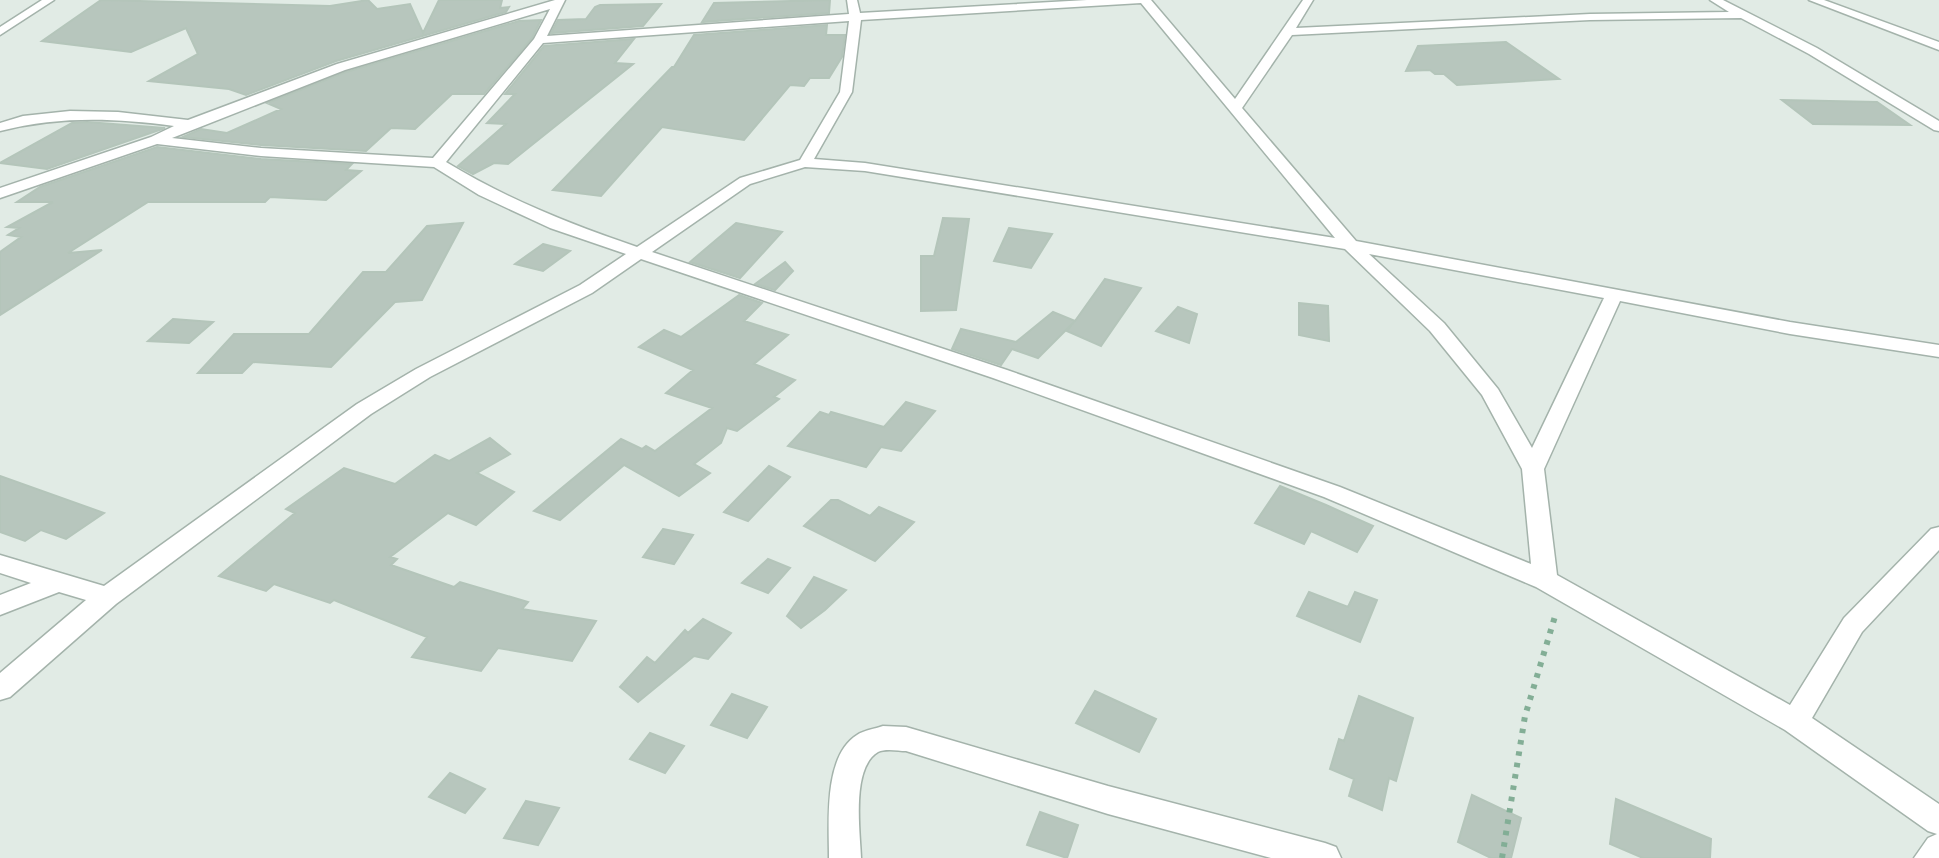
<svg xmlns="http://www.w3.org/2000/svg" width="1939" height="858" font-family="Poppins,sans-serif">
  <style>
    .building { fill: #b7c6bd; stroke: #b4c5ba; stroke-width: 2 }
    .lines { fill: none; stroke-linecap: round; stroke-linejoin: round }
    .minor-casing { stroke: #a4b3ab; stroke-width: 3 }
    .path { stroke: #83ae96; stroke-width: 6; stroke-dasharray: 4.5 7; stroke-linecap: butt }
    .minor { fill: #fff; fill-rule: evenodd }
  </style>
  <rect width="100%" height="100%" fill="#e1ebe5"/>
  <path class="building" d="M101,0L330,6L368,0L377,9L410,4L423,33L439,0H502L500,8L509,7L506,12L336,61L246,95L229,89L149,81L198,54L186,28L131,52L42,41Z
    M830,0L829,13L702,22L714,3Z
    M661,4L643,26L551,33L558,20L586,19L595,7L600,5Z
    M541,20L532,38L484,94H452L415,129L391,128L366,151L261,145L183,137L201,129L227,133L281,109L267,103L346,72L519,21Z
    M827,25L826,35H845L842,57L829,78H810L804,86L790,85L744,140L662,127L601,196L553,190L672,67H674L694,35Z
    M634,39L615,63L633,64L508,164L494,163L473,174L458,166L506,124L487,123L515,94H505L544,46Z
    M1506,42L1559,79L1457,85L1444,74H1435L1430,70L1406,71L1418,46Z
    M1782,100L1877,102L1910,125L1813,124Z
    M87,122L165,128L47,169L0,163L72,123Z
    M157,147L261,159L352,164L346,170L361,171L326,200L270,197L265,202H148L68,253L102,250L0,315V252L21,237L8,235L19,228L7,227L53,202H17L40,187Z
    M943,218L969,219L956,310L921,311V256H934Z
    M463,223L422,300L395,302L331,367L253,362L242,373H198L234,334H309L363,272H386L427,226Z
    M736,223L782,232L740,278L690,262Z
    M1009,228L1052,234L1031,268L994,261Z
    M543,244L570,251L543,271L515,264Z
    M785,262L793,271L775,290L755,284Z
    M1105,279L1141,288L1101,346L1067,331L1074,322L1038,358L1012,349L1001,365L952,349L961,329L1016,342L1053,312L1075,321Z
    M739,295L762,303L744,321L788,335L754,364L795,380L774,397L779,399L737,431L727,428L721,443L694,464L710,473L679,496L624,465L560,520L534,511L621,439L642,449L646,446L655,451L712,408L666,393L693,370L639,347L664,330L681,337Z
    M1299,303L1328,306L1329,341L1299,335Z
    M1178,307L1197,314L1189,343L1156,331Z
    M173,319L213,322L189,343L148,341Z
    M906,402L935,411L901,451L881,447L866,467L788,446L820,412L829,415L831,412L884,427Z
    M490,438L510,454L477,473L514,492L476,525L448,513L390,557L397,559L391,565L454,587L460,582L528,602L522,609L596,621L572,661L498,648L481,671L412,657L427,637L334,600L330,603L274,584L266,591L219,576L295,513L286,509L344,468L395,484L435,455L449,461Z
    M769,466L790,477L748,521L724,512Z
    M0,476L104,513L66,539L41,530L25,541L0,532Z
    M1280,486L1326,505L1373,526L1357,552L1311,531L1304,544L1255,523Z
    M831,500H838L870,516L879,507L914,522L875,561L804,526Z
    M663,529L693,535L674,564L643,557Z
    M768,559L790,568L768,593L742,583Z
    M814,577L846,590L825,610L801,628L787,616Z
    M1309,592L1348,607L1355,592L1377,600L1360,642L1297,616Z
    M703,619L731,633L708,659L694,656L638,702L620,687L647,657L655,663L685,630L688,633Z
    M1095,691L1156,719L1139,752L1076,723Z
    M732,694L767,707L747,738L711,725Z
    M1359,696L1413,718L1396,781L1389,778L1382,810L1349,796L1354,779L1330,769L1339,739L1344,741Z
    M650,733L684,746L665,773L630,759Z
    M450,773L485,789L465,813L429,797Z
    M1472,795L1521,818L1511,858H1491L1458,842Z
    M1616,799L1711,839L1710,858H1643L1610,844Z
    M526,801L559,808L538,845L504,838Z
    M1040,812L1078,825L1067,858L1027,845Z"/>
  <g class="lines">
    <g class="minor-casing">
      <path id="minor" d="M42,0H54L0,35V27Z
        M555,0H565L547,36L849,14L847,0H857L860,13L1087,0H1151L1235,99L1303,0H1313L1296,28L1590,14L1729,12L1710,0H1723L1817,48L1939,121V131L1934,130L1809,54L1741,18L1590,20L1292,35L1242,108L1356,241L1790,322L1939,345V357L1790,334L1620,301L1544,469L1557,575L1790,705L1844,618L1931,529L1939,527V550L1862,632L1812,718L1939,804V858H1914L1928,838L1937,834L1928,831L1785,730L1536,587L1324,497L993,378L641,259L592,293L430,377L371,414L116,604L10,697L0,700V673L86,600L59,592L0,615V595L31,583L0,573V555L104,586L357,404L416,369L580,285L626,254L550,228L479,195L434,167L261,156L157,144L0,198V188L151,137L174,126C112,118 61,116 0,131V123L23,116L70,111L118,112L188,120L337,64ZM1141,3L1335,238L865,163L814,159L852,92L861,20ZM550,9L534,39L433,158L261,148L172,138L345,70ZM849,21L840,92L800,160L740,178L637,247C569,224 507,199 446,162L543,43ZM805,167L865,171L1345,249L1430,331L1482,395L1522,469L1531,564L1340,487L1007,370L652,252L750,184ZM1369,254L1604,298L1532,448L1498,389L1444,323Z
        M1809,0H1824L1939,42V50Z
        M883,726L906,727L1108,786L1325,843L1336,847L1341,858H1271L1108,814L906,751C898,751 886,748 878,752C851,768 860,831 861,858H829C829,824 823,756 857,735C864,730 875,729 883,726Z"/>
    </g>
    <path class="path" d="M1502,858L1525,716L1556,613"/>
    <use href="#minor" class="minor"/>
  </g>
</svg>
